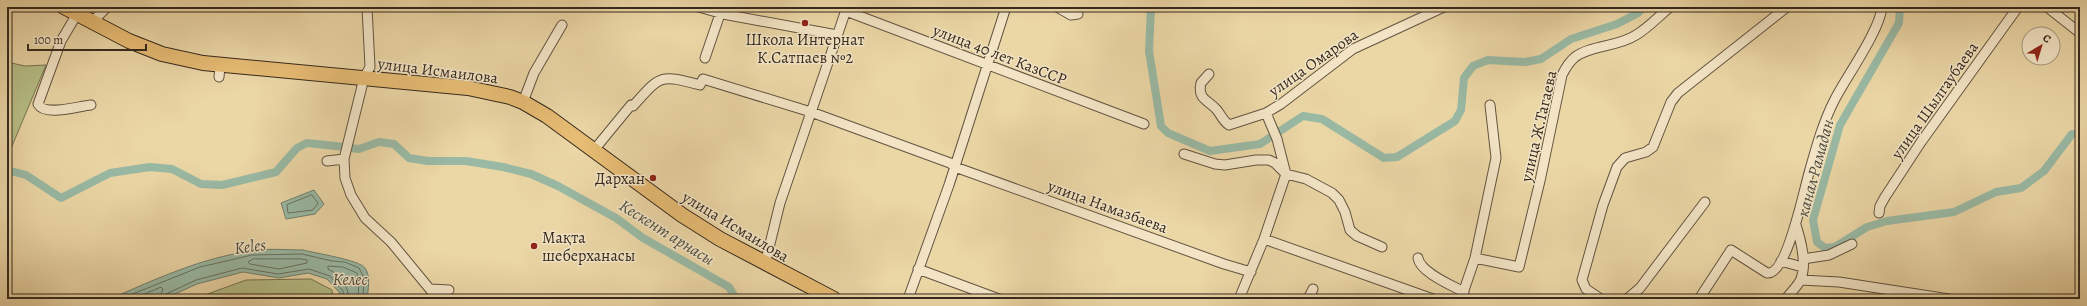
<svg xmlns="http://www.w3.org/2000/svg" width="2087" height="306" font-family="Alegreya,serif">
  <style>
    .green { fill: #b7be87; stroke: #767452 }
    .water { fill: #99b9a4; stroke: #717f6e }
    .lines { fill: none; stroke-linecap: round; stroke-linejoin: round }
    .shore { stroke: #677161; stroke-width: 1 }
    .canal { stroke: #99b9a4; stroke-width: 8 }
    .minor-casing { stroke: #625440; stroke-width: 11 }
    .primary-casing { stroke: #35291e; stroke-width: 16 }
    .minor { stroke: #f2e4c5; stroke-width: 9 }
    .primary { stroke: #e6bb73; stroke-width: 14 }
    .poi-dot { fill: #8f2418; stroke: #f2e4c5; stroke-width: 1.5 }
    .labels { text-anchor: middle; stroke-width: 3; stroke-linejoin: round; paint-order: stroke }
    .poi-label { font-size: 16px; fill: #35291e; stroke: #f2e4c5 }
    .street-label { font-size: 16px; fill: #35291e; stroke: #f2e4c5 }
    .water-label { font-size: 17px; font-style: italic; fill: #4e4d40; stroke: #f2e4c5 }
  </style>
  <rect width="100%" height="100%" fill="#ebd6a6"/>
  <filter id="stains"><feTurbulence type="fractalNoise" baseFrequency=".005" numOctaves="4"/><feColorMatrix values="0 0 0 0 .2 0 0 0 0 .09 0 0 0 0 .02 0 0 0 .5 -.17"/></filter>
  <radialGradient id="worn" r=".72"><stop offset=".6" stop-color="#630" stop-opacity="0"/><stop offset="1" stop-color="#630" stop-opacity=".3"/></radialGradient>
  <path class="green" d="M7,62L25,66L46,65L7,158Z
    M311,279L332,290L333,299H295L288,296L278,299H194L246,280Z"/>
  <path class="water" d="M314,190L324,204L315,214L286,219L281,203Z
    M303,250C314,253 360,260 365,268C371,276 368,290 367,299H340V293L327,279L308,273L279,278L243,272L197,284L164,299H110C156,279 201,258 251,251C267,248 286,250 303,250Z"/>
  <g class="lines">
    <path class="shore" d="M312,195L318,203L313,210L288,213L287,205Z
      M301,259L307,260V263L279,269L250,264L248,262L253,259Z
      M120,299L200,267L252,255L302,254L332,261L345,262L359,268L364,278L363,299
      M133,299L161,287L163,289L159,299
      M164,299L166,294L196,280L242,268L278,274L309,269L330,276L343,291L344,299
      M349,299C349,287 339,274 328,269V266L343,267L357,273L359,278L358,299"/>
    <path class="canal" d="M1151,7L1149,51L1161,126L1168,133L1210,151L1260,144L1303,116L1322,119L1384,158L1397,157L1455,121L1461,110L1464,78L1473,66L1488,60L1525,62L1541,59L1571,39L1617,24L1638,13L1644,7
      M1900,7L1899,23L1840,125L1813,220L1817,242L1825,248L1835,247L1867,227L1887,221L1954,212L1996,192L2021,188L2044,171L2072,134H2080
      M350,148L359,149L379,142L394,144L409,158L428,161H466L503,167L531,174L558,186L616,218L643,238L729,287L736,299
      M7,170L26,175L61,198L110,173L150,167L172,169L201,184L222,185L276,172L297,148L307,143L345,147"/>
    <g class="minor-casing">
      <path id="minor" d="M367,7L370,67L364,78L344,159L345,178L351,195L365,218L391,242L438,299
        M699,7L723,14L837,35
        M1057,7L1071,15L1078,14
        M2047,7L2080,33
        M846,11L1144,124
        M77,14L61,41L38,104C45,117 78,106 91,105
        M92,22L107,7
        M705,58L720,14
        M1209,74L1201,83C1197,100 1209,100 1217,110C1221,115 1223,121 1229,125L1266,113L1281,104L1353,49L1444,7
        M219,77L220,66
        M523,102L534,73L562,25
        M594,150L631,105L633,106C661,75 659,74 700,85L703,79L811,112L950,163L955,167L1224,264L1251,272
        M1184,154L1215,164L1225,165L1256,160H1269L1275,163L1286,174L1306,179L1332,193L1339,200L1345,212L1350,230L1357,236L1382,247
        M327,161L344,159
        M1879,213L1880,206L1885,197L1921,142L2018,7
        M1264,239L1433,299
        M1418,258C1420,272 1451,285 1464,292
        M1475,258L1519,267L1540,181L1562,75C1565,69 1569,62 1575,57C1591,45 1618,47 1636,35C1648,28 1659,16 1670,7
        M1803,259L1829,255L1852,244
        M1781,261L1802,267
        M765,264L780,203L847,7
        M918,269L999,299
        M1801,280L1839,282L1949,299
        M431,289L449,290
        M908,299L949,185L1006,7
        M1239,299L1264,239L1286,174L1277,139L1266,113
        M1308,299L1313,289
        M1461,299L1475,258L1496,158L1490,105
        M1601,299L1586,289L1582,280L1603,205L1617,167L1625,158L1646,152L1653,147L1671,102L1678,93L1787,7
        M1627,299L1640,288L1705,202
        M1699,299L1731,250L1767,273C1787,276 1804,189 1809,173C1816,148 1823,122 1835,99C1847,76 1880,30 1882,7
        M1786,299C1790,293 1798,286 1801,279C1807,263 1801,241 1796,225"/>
    </g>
    <g class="primary-casing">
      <path id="primary" d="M64,7L129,41L162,54L203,63L468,88L510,97L523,102L547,116L682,215L720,239L834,299"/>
    </g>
    <use href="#minor" class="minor"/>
    <use href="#primary" class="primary"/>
  </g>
  <g class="poi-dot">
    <circle cx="805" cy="23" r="4"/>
    <circle cx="653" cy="178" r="4"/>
    <circle cx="534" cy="246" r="4"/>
  </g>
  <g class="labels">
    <g class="poi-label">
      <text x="805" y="45">Школа Интернат<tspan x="805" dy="18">К.Сатпаев №2</tspan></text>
      <text x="645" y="184" text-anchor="end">Дархан</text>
      <text x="542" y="243" text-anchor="start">Мақта<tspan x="542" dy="18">шеберханасы</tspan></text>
    </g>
    <g class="street-label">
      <text transform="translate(1000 54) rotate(21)" y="6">улица 40 лет КазССР</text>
      <text transform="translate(1313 62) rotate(-35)" y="6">улица Омарова</text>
      <text transform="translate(438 70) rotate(7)" y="6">улица Исмаилова</text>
      <text transform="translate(1934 100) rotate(-55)" y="6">улица Шылгаубаева</text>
      <text transform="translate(1538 126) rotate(-77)" y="6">улица Ж.Тагаева</text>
      <text transform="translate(1108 206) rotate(20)" y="6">улица Намазбаева</text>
      <text transform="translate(736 226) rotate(31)" y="6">улица Исмаилова</text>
    </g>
    <g class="water-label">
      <text transform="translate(1815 168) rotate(-75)" y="6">канал Рамадан</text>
      <text transform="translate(667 232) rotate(32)" y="6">Кескент арнасы</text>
      <text transform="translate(250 246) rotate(-7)" y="6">Keles</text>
      <text x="350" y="285">Келес</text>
    </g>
  </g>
  <rect width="2087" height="306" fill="none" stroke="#ebd6a6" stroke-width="24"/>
  <rect x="8" y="8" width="2071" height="290" fill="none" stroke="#35291e" stroke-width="2"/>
  <rect x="12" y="12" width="2063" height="282" fill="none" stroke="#35291e"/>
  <g transform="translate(2041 46) rotate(38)"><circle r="19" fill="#f2e4c5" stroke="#a69982"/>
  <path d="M0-3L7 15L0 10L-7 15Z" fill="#8f2418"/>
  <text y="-6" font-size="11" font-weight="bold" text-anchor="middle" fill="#35291e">С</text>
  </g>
  <path d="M28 44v6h118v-6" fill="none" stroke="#35291e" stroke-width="2"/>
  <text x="34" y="44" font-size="12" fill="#35291e" stroke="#f2e4c5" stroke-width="3" paint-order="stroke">100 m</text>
  <rect width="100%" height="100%" filter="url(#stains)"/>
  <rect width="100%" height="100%" fill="url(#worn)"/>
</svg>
